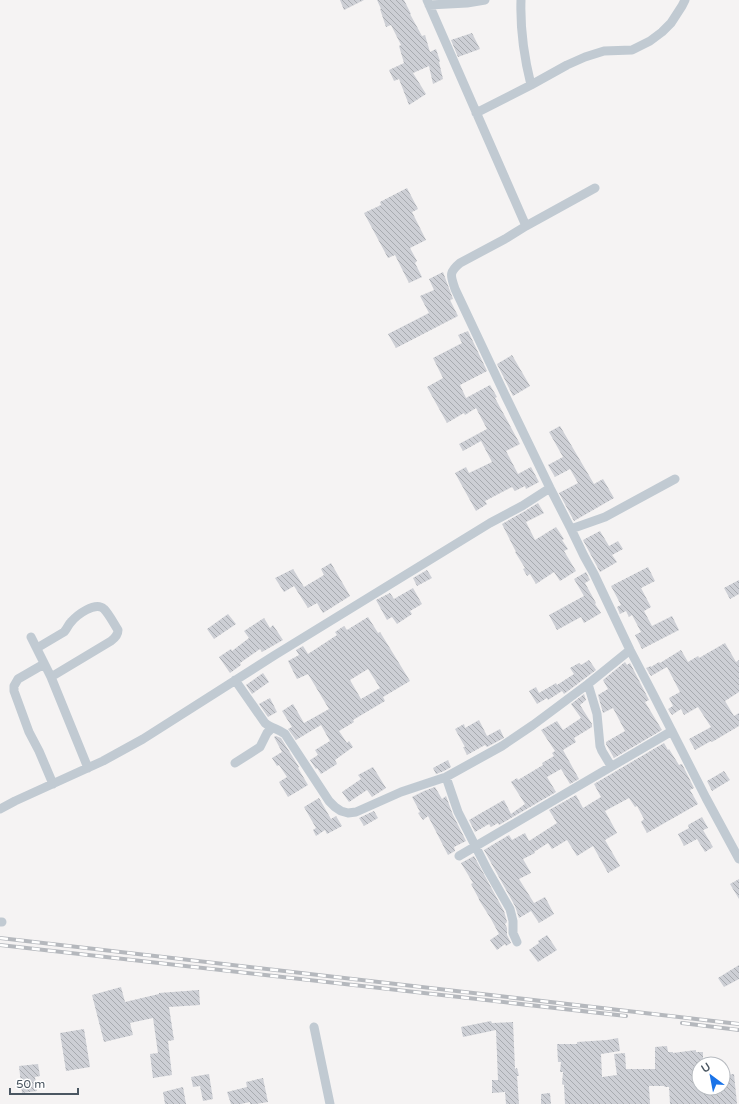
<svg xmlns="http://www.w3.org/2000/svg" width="739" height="1104" font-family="'Varela Round',sans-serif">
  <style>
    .building { fill: url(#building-back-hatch); fill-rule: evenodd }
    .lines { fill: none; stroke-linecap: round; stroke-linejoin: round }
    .minor { stroke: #c1cad2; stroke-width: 9 }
    .rail-casing { stroke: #b5b8bd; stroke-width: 4 }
    .rail { stroke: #fff; stroke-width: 2.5; stroke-dasharray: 8; stroke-linecap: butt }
  </style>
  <defs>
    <pattern id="building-back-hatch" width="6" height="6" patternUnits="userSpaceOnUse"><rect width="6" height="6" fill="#cdcfd5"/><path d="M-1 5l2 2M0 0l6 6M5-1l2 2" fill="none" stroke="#a8abb0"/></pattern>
  </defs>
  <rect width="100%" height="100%" fill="#f5f3f3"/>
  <path class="building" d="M340,0H364L344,10Z
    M377,0H404L411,14H410L422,36L425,35L430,52L436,49L440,61L439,62L443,79L433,84L429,66L413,73L426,94L409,105L399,79L394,81L389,70L404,63L399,46L401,45L391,25L386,27L380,9H381Z
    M472,33L480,49L458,57L451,40Z
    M407,188L418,209L412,212L426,240L410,248L417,261L415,263L422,277L409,283L395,255L388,258L364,213L381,205L380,202Z
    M443,272L453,299L450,300L458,316L396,348L388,334L429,313L420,296L434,290L429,279Z
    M468,331L487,371L460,385L466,398L490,385L497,397L495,398L520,444L506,451L518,474L531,467L539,482L526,489L525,486L515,491L512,487L485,501L487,504L476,511L455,473L466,467L469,473L492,462L481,441L463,451L459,444L487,429L476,408L465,415L464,413L447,423L427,387L443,378L433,358L462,343L458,335Z
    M512,355L530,386L513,396L497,364Z
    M560,426L594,484L603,479L614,498L574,521L559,493L578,483L570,469L555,477L548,465L563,457L549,432Z
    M538,503L544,513L526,522L535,540L556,527L564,539L562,540L568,549L564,551L576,571L560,581L554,572L536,584L530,574L527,576L523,569L525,568L515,552H516L502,524L525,511Z
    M600,531L609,546L618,541L623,549L612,555L617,562L600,572L583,540Z
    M331,563L350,596L323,613L317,603L308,608L294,586L284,592L275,578L293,569L304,587L324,575L321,569Z
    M648,567L655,581L641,588L651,607L644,611L652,626L672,616L679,630L642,649L635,635L641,632L632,615L629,617L626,611L620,614L617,607L621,605L611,586Z
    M427,570L432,578L417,586L413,578Z
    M586,572L590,580L585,583L596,603L595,604L601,613L584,623L581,617L557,630L549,615L584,596L574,579Z
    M739,580V594L730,599L724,588Z
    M413,588L422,604L410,611L412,614L397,624L392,617L387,620L376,600L390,593L394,599Z
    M228,614L236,624L214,639L207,629Z
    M368,617L378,633L380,632L410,681L383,697L385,701L353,720L354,722L339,731L347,743L349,741L353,747L335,760L337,764L321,774L317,768L316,769L310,760L318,755L315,750L330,741L321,725L296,740L288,729L292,727L282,711L293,704L304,723L329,709L308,674L297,679L288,661L299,655L296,650L303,646L308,654L337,635L335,632L344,626L347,630ZM368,669L380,688L361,699L350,680Z
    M264,618L270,628L273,625L283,640L262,652L260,649L240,663L241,665L230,673L219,657L231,649L232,651L249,638L244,631Z
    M725,643L736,662L739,660V692L725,701L734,716L739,713V726L712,742L711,741L695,750L689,739L711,727L698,707L684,715L681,709L672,715L668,709L673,706L669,698L680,692L667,667L651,676L646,668L651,666V667L659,662L660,663L681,650L688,662L698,656L699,658Z
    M589,660L596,670L564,694L562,691L548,700L547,698L537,704L529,691L536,687L539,693L556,683L557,685L574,674L570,668L579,663L581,665Z
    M625,662L627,665L630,663L649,700L645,702L662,730L614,758L606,744V742L625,731L613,708L603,713L598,695L608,689L603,680Z
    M263,673L269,682L252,694L246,685Z
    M584,694L586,700L580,705L592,724V727L574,738L576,742L563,750L579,779L570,784L561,769L547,777L556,792L499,825L498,823L491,827L489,824L475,832L469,820L495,805L504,800L511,814L525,804L511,782L517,778L518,780L543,765L542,763L554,756L552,753L555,751L541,730L557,721L563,730L581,718L571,704Z
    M270,698L277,712L268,717L259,704Z
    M479,720L487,736L500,729L504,738L487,747L485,745L467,755L463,747H465L455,729L464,724L465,728Z
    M276,736L281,738L299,767L298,768L308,785L288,797L279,782L287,777L279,765L277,766L272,758L282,752L274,737Z
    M664,743L668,750L669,749L679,765L682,764L694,788L690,790L698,804L647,833L641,822L644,819L637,806L635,807L629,798L605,811L617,833L605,840L620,866L608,873L593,846L577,856L567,840L552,849L548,843L534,852L535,853L523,859L531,873L519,879L534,903L545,897L554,914L539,923L531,911L519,918L515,906L484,850L509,835L512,840L525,833L529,841L557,823L549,810L576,795L583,808L601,797L594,784Z
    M448,760L451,767L444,771L436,774L433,768Z
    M373,767L386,788L372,797L367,790L349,802L342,792L361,779L358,775Z
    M724,771L730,780L712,791L707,781Z
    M435,787L442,799L446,796L453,815L466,841L454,847L455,851L448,855L428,816L423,820L418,813L420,812L412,797L424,791Z
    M319,798L331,819L336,816L342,826L327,834L325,830L316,836L313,830L316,828L304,807Z
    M374,811L378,818L364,826L359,818Z
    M702,817L708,828L703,830L713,847L705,852L697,839L684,846L678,834L689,828L688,825Z
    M474,856L504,911L507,922L505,924L507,928V935L511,943L506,946L505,944L497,950L490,940L499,934L491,919L479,900V899L471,884L473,883L461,863Z
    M739,879V899L730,884Z
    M547,935L557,950L538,962L529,950L539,943L538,941Z
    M739,965V979L724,987L718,978Z
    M121,987L125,1002L159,994V993L199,990L200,1005L169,1007L174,1040L168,1041L172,1075L153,1078L150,1054L158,1053L153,1018L130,1023L133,1035L104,1042L92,995Z
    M491,1021L492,1023L513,1022L515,1069L517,1068L519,1076H517L519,1104H506L505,1092L492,1093V1080H498L496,1030L463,1037L461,1027Z
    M84,1029L90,1067L66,1071L60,1033Z
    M618,1038L620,1051L601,1054L602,1077L617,1075L614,1054L625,1053L626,1069H655V1047L667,1046L668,1052H673V1053L696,1050V1052H703V1064H699V1088H723V1086H727L726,1075L734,1074L737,1104H670L669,1087H665L664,1086H649L650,1104H565L564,1085L562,1084L563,1072H560L561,1062H558L557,1044H577V1042L607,1040Z
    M38,1064L40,1076L35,1077L37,1091L22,1093L19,1066Z
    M209,1074L213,1099L203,1101L200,1086L193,1087L191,1077Z
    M263,1078L268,1102L256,1104H250V1102L241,1104H231L227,1092L247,1087L246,1082Z
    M183,1087L186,1104H165L163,1092Z
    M550,1093L551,1104H541V1094Z"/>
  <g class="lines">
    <path class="minor" d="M427,0L526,226L505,239L460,263C448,273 451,276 455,289L506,397L550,488L571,529L584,556L594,574L630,650L652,692L706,798L739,859
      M521,0C520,29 524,57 531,85
      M429,5L467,3L485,0
      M476,113L531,85L567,65L585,57L604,51L632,50L650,41L662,32L671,23L682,6L685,0
      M526,226L595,188
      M571,529L605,517L675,479
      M31,637L51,677L88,768
      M37,648L64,632C67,629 68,625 71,622C77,615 95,601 104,609C109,614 114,624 118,630C118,635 115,638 111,641L51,677
      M44,664L18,679L14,686V691L29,732L39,751L53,784
      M235,680L265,723C271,728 278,729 285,734L329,801L335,807L341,811L348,813L356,812L401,792L446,777L502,746L533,725L588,684L630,650
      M588,684L597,714L600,746L602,751L611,766
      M235,763L260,747L267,733L272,728
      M446,777L458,812L487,869L510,909L513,921V933L517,942
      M0,809L15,801L103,761L143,739L275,655L490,523L522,506L550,488
      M459,856L672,731
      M0,922H2
      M314,1027L330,1104"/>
    <g class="rail-casing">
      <path id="rail" d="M0,938L739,1024
        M0,945L626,1016
        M682,1023L739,1030"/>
    </g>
    <use href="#rail" class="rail"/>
  </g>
  <g transform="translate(711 1076) rotate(328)"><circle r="19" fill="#ffffff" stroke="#b7bbc0"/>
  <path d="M0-3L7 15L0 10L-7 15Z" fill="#1a73e8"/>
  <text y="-6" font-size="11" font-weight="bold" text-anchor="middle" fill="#4a5661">U</text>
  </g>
  <path d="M10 1088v6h68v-6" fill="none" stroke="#4a5661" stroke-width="2"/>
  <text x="16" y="1088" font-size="12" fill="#4a5661" stroke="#ffffff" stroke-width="3" paint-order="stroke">50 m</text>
</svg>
